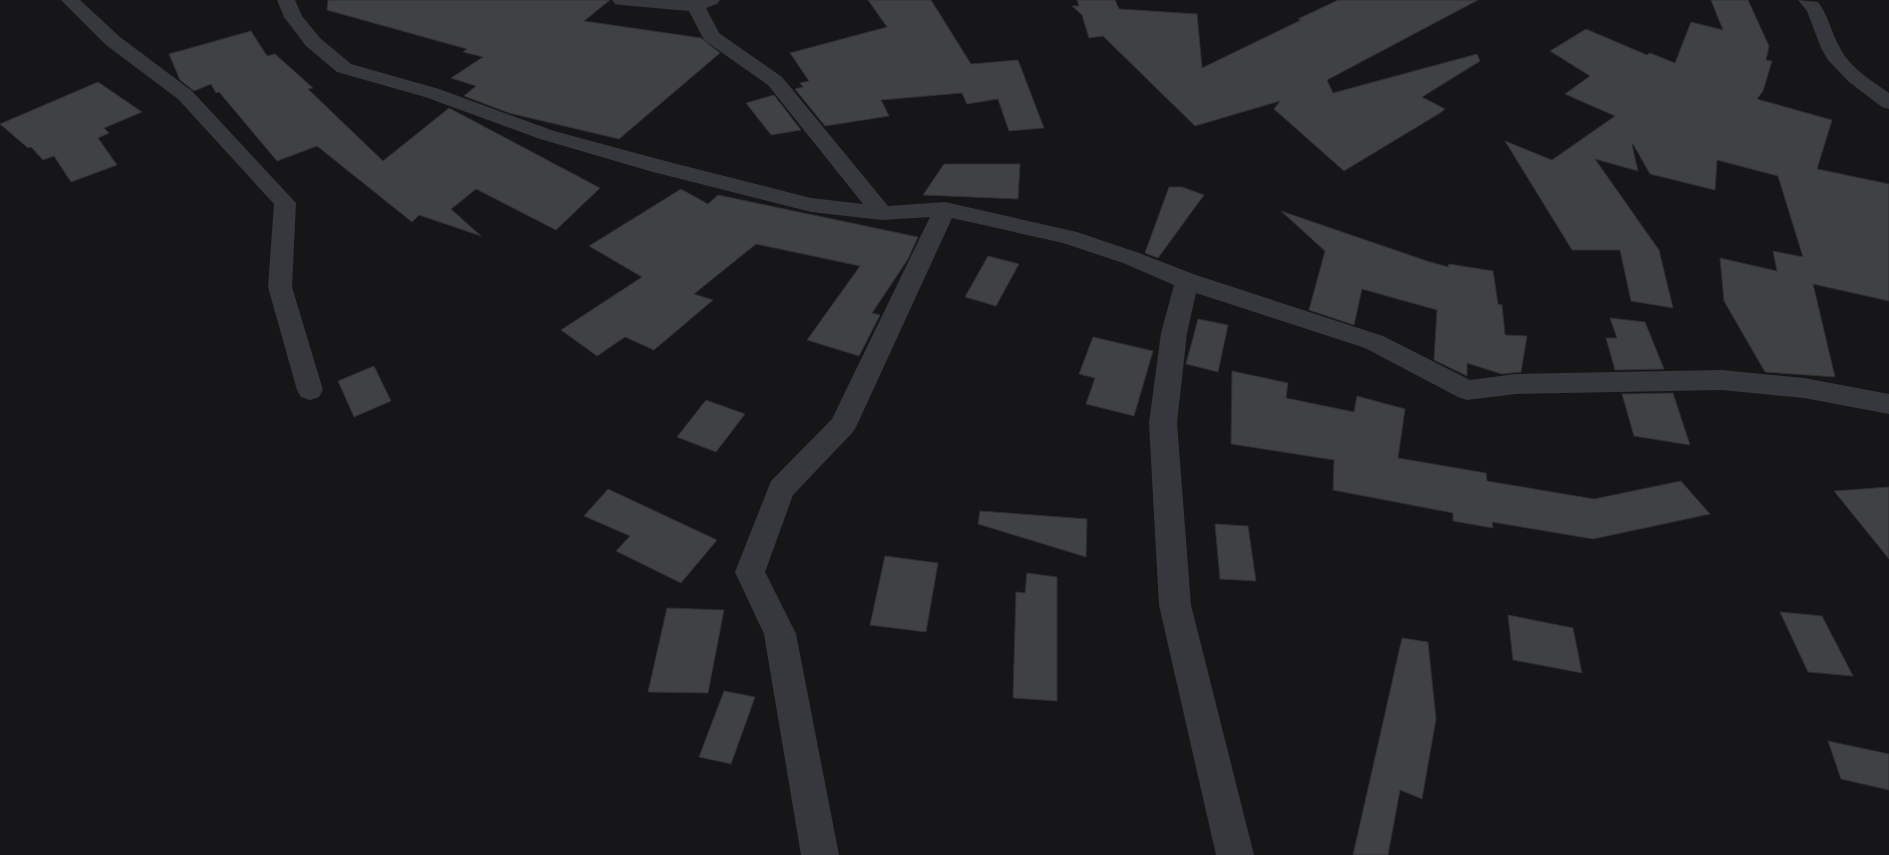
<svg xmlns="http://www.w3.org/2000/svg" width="1889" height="855" font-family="Cabin,sans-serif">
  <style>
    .building { fill: #404145; stroke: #303034 }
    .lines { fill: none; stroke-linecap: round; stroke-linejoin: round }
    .minor { fill: #37383d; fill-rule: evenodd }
  </style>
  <rect width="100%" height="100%" fill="#161618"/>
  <path class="building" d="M328,0H610L584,21L701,38L720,53L619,139L509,113L464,96L476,86L451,78L483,57L463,52L467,49L327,10Z
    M868,0H931L971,64L1018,60L1044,128L1009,131L998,99L967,104L962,93L881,100L889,116L825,126L795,89L803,87L800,83L809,81L790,53L887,27Z
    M1077,0H1115L1119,9L1197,14L1202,68L1301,20L1298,19L1338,0H1478L1327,80L1333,93L1477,54L1480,61L1422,97L1445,109L1440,113L1344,171L1274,109L1280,101L1195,126L1103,36L1089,38L1082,15L1072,6H1079Z
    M1711,0H1748L1769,46L1766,60L1772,61L1763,91L1757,99L1832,120L1817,169L1889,184V301L1813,284L1835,377L1765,372L1724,301L1720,258L1777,271L1773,251L1803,257L1778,176L1717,160L1715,190L1650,174L1633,144L1632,145L1638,171L1595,159L1659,250L1673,308L1631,301L1620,250H1572L1505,141L1552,160L1615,116L1565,94L1590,76L1550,51L1586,29L1647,55L1650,53L1675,63L1691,22L1723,30Z
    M251,31L267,56L275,54L313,88L308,89L383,161L449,108L600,188L556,230L476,189L451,209L481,236L419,215L412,222L317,146L277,161L219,92L216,93L211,84L194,91L180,80L169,54Z
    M98,82L142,112L104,128L109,133L98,138L117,165L71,182L54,156L43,160L31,147L28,148L0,124Z
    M774,95L801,130L771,135L746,103Z
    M944,164H1020L1018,199L923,195Z
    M1169,187H1182L1204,195L1158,258L1145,253Z
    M681,189L708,204L718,195L918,237L908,259L872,313L880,315L859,356L807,340L860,266L756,244L694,294L713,300L654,350L625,337L597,356L561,330L642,277L589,246Z
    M1281,211L1427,261L1448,267L1449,264L1493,271L1498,304L1502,305L1505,335L1527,336L1521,372L1502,374L1467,363V376L1434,360L1437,310L1362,289L1354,325L1309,310L1325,251Z
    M988,256L1019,264L996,306L965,297Z
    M1610,318L1645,322L1664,369L1615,370L1606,338H1617Z
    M1198,319L1228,325L1218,372L1186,364Z
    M1093,337L1153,351L1134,416L1086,404L1095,378L1079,374Z
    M374,366L391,401L354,417L338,381Z
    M1232,371L1288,383L1286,398L1354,412L1357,396L1405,409L1398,458L1486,473L1487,481L1594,499L1681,481L1710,514L1593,539L1492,522L1493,528L1453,521V513L1333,490L1334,460L1231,444Z
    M1673,393L1690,445L1634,436L1622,394Z
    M706,400L745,414L716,452L677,437Z
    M1889,487V559L1834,491Z
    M608,489L717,540L681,583L616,551L630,536L584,516Z
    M980,511L1087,519L1086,557L978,524Z
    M1215,524L1248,526L1256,581L1220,579Z
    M885,556L938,563L926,632L870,625Z
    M1027,573L1057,577V701L1013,698L1016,592L1025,593Z
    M667,608L724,610L708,693L648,692Z
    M1780,612L1822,616L1853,676L1808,672Z
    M1508,615L1573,628L1582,673L1513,660Z
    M1402,638L1428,642L1436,719L1422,799L1400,790L1388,855H1353Z
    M724,691L755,697L731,764L699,757Z
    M1828,741L1889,754V790L1841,779Z"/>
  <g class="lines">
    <path class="minor" d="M61,0H80L120,37L192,91L296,203L292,287L323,390L319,397L310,400L301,397L297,390L268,287L274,204L178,99L106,45Z
      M277,0H295L302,16L320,38L351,64L439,89L554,131L669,162L811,198L863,204L768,85L704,40L689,11L621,5L615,4L612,0H720L717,4L706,8L719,33L782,77L888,206L945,202L1077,232L1139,253L1196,275L1383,336L1470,380L1516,374L1722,370L1804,378L1889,394V414L1804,398L1722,390L1516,394L1467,400L1458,397L1365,348L1196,293L1187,333L1177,423L1191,605L1254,855H1216L1159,605L1149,423L1161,333L1174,285L1123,263L1063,243L952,218L857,425L853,432L793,495L765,572L796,634L839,855H801L764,634L735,572L771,481L832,419L930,217L882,220L811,212L653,172L540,139L425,97L337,72L306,46L284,17Z
      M1798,0L1818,2C1829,16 1831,33 1840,48C1850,68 1872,81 1889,93V109L1882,107L1849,82L1828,60L1821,48L1807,11Z"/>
  </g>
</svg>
